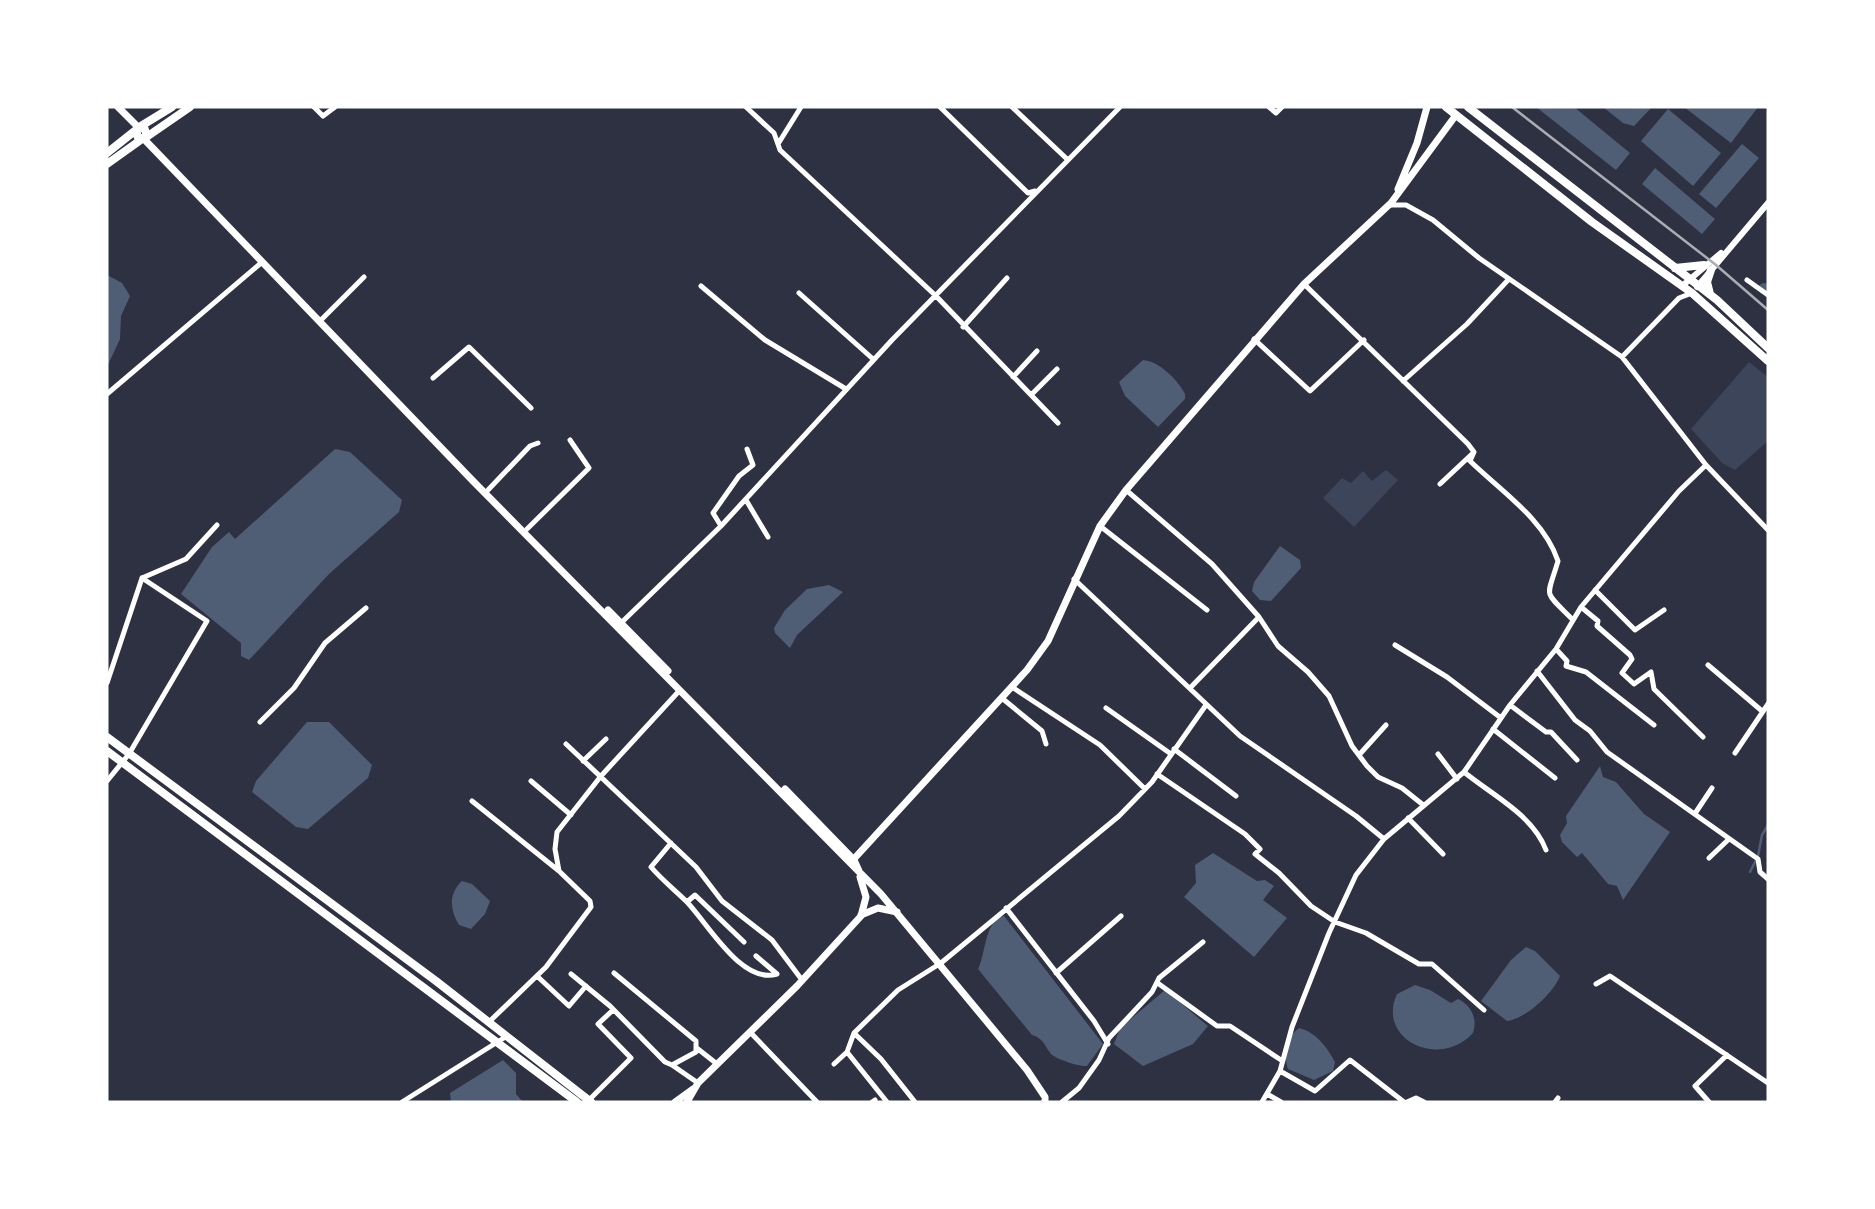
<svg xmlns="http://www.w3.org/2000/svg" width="1875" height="1209" font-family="Commissioner,sans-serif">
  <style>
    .green { fill: #3c4559 }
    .water { fill: #4f5d75 }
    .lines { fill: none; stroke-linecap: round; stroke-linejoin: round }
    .stream { stroke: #4f5d75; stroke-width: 2.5 }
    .canal { stroke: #4f5d75; stroke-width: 10 }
    .minor { stroke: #fff; stroke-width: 5 }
    .tertiary { stroke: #fff; stroke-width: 6 }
    .secondary { stroke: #fff; stroke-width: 7 }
    .trunk { stroke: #fff; stroke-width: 8 }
    .rail { stroke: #abadb3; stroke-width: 2.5 }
  </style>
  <rect width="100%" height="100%" fill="#2d3142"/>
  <path class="green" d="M1749,362L1768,377V441L1735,470L1722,463L1691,429Z
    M1386,470L1398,480L1354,527L1323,498L1342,478L1351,483L1363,471L1372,481Z"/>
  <path class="water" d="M1536,107H1574L1630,153L1616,170Z
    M1603,107H1602H1652L1634,126L1623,123Z
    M1684,107H1758L1731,143Z
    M1668,109L1721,153L1693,186L1641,141Z
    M1742,144L1759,158L1716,208L1699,194Z
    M1655,168L1715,219L1702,234L1642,184Z
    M107,275L122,283L130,296L121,316L120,339L107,367Z
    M1143,360C1159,361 1178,380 1185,394V399L1158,427L1125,396L1119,382Z
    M335,449L350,452L402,500L399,512L329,574L249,660L241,656V643L181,594L212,547L229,532L235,539Z
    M1280,546L1300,560L1301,568L1271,601L1260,600L1252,591L1254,582Z
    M829,585L843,592L797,635L790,648L775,633L774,628L785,610L807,589Z
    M307,722H329L372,765L368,778L308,829L296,827L252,792L256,781Z
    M1600,766L1603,777L1616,782L1644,814L1670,832L1623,900L1617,886L1608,884L1582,853L1577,857L1562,842L1560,835L1567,823L1566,816Z
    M1213,853L1257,881L1265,880L1274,886L1263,900L1287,918L1254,957L1184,897L1196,883L1195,865Z
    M462,881L472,884L490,901L485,914L471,929L459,925C450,910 448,894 462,881Z
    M1004,916L1103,1044L1087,1066C1079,1067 1056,1059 1051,1054C1044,1045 1043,1038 1032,1035L978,969C986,953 984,921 1004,916Z
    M1526,947L1535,951L1560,976C1553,994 1525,1019 1507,1021L1481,1001L1511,960Z
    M1415,985L1430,990L1451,1003L1458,999C1471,1005 1478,1019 1473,1033C1439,1070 1376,1039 1397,994Z
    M1165,990L1208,1026L1193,1044L1143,1066L1114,1044L1120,1028Z
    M1299,1028C1316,1032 1327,1047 1335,1062L1333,1071L1314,1080L1288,1069C1283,1056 1287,1036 1299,1028Z
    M503,1060L516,1073V1094L523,1102H451L450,1093Z"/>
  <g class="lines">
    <path class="stream" d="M1758,856L1762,835L1768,825
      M1750,872L1756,860"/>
    <path class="canal" d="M1764,288L1768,290"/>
    <path class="minor" d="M314,107L323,116L314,107
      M746,107L774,133L780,150L936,296L1058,423
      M940,107L1028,193L1035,191
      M1012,107L1068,160
      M1269,107L1276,113L1282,107
      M323,116L335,107
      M778,144L801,107
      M1390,205H1406L1433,220L1479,258L1622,357L1706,465L1768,530
      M1747,280L1768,295
      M1304,284L1468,444L1474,452L1470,461C1501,491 1544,519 1558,561C1547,599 1542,589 1572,619
      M701,286L765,340L846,389
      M799,293L873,359
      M322,319L364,277
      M963,327L1007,278
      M1254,339L1310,391L1364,340
      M1622,357L1679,298L1692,293
      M1013,377L1037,351
      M433,378L469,347L531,408
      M1403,381L1467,324L1509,279
      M107,394L261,263
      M1031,395L1057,369
      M1440,484L1472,454
      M488,490L530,446L538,443
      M1126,490L1212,564L1259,617L1278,646L1308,672L1329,696L1352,746L1367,766L1378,777L1402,788L1422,804
      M746,500L768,537
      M721,526L713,513L739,476L753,465L747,449
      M1100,526L1207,610
      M527,529L589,468L570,440
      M1074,579L1240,736L1356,816L1384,839
      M1595,590L1635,630L1664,610
      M1581,607L1598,621L1597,626L1630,655L1632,659L1622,673L1634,684L1651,672L1654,689L1703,737
      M621,623L721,526L892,340L1120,107
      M1395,645L1447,677L1501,718
      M1556,649L1567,661L1566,666L1586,672L1654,725
      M1708,665L1762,711
      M1537,671L1575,720L1590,731L1607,752L1758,859L1760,872L1768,879
      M107,683L142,578L186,559L217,525
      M1012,687L1100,745L1145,789
      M1191,687L1259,617
      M1003,699L1042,731L1046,744
      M1510,705L1546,732H1551L1577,760
      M1106,708L1171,754
      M260,722L294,688L325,643L366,608
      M1493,729L1555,778
      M566,744L696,867L722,901L772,940L802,980
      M1174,749L1236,796
      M1735,753L1768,704
      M1438,754L1457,779
      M1359,755L1386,725
      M583,761L606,739
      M1464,772C1492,795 1533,815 1546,850
      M1157,774L1245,834L1260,849L1255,854L1279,873L1311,906L1335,922L1366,933L1419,964H1432L1484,1010
      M107,781L129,754L207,621L142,578
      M531,781L571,815
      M472,801L559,871L590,901L591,907L546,967L489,1022
      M1696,812L1712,788
      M1408,818L1443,854
      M671,843L651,867C662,880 675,890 687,902C708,924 742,985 777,974L756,956
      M1709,858L1729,839
      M559,871L555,849L557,832L601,776L680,690
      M687,902L695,895L744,942
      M1006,908L1094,1021L1108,1044
      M1056,973L1121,916
      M571,974L610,1006L665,1062L672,1065L696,1052V1041L614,973
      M537,976L569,1006L586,986
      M1159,984L1217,1026H1230L1281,1060
      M1596,984L1610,976L1768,1083
      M750,1032L817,1102
      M854,1033L881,1059L915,1102
      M698,1049L717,1064
      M847,1052L887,1102
      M834,1064L847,1052L854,1033L898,990L941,963L1119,816L1152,782L1206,705
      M672,1065L698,1083
      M1280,1071L1315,1091L1350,1060L1404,1102
      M1267,1094L1281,1102
      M589,1100L631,1058L598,1024L613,1010
      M402,1102L507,1036
      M872,1102L875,1100
      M1062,1102L1079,1088L1099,1060L1109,1038L1152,992L1159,978L1203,942
      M1262,1102L1280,1071L1292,1027L1329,933L1356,875L1384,839L1464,772L1510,705L1556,649L1581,607L1679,491L1706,465
      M1407,1102L1416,1098L1424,1102
      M1555,1102L1558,1098
      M1709,1102L1695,1086L1727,1055"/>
    <path class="tertiary" d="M1682,286L1721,253
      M1697,287L1768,203"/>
    <path class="secondary" d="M118,107L138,127
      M143,138L473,481L881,894L1027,1070L1045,1097V1102
      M1398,189L1417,143L1427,107
      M608,610L668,671
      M785,789L854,860L859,871
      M852,861L1027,670L1048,641L1100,526L1126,490L1304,284L1391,203L1456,115
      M861,915L878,908L897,912
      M675,1102L693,1089
      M687,1102L698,1083L797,986L861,916L866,897L860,877"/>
    <path class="trunk" d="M1446,107L1592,222L1692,293L1768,361
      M1468,107L1717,300L1768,348
      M141,126L172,107
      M147,136L144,127L136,130L138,138H145L190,107
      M107,153L136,130
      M107,164L142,139
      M1675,268L1704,265
      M1710,294L1707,282L1711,270
      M107,737L436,981L591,1102
      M107,751L577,1102"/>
    <path class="rail" d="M1512,107L1716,265L1768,310"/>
  </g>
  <rect width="1875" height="1209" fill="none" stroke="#ffffff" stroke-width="217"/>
</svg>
